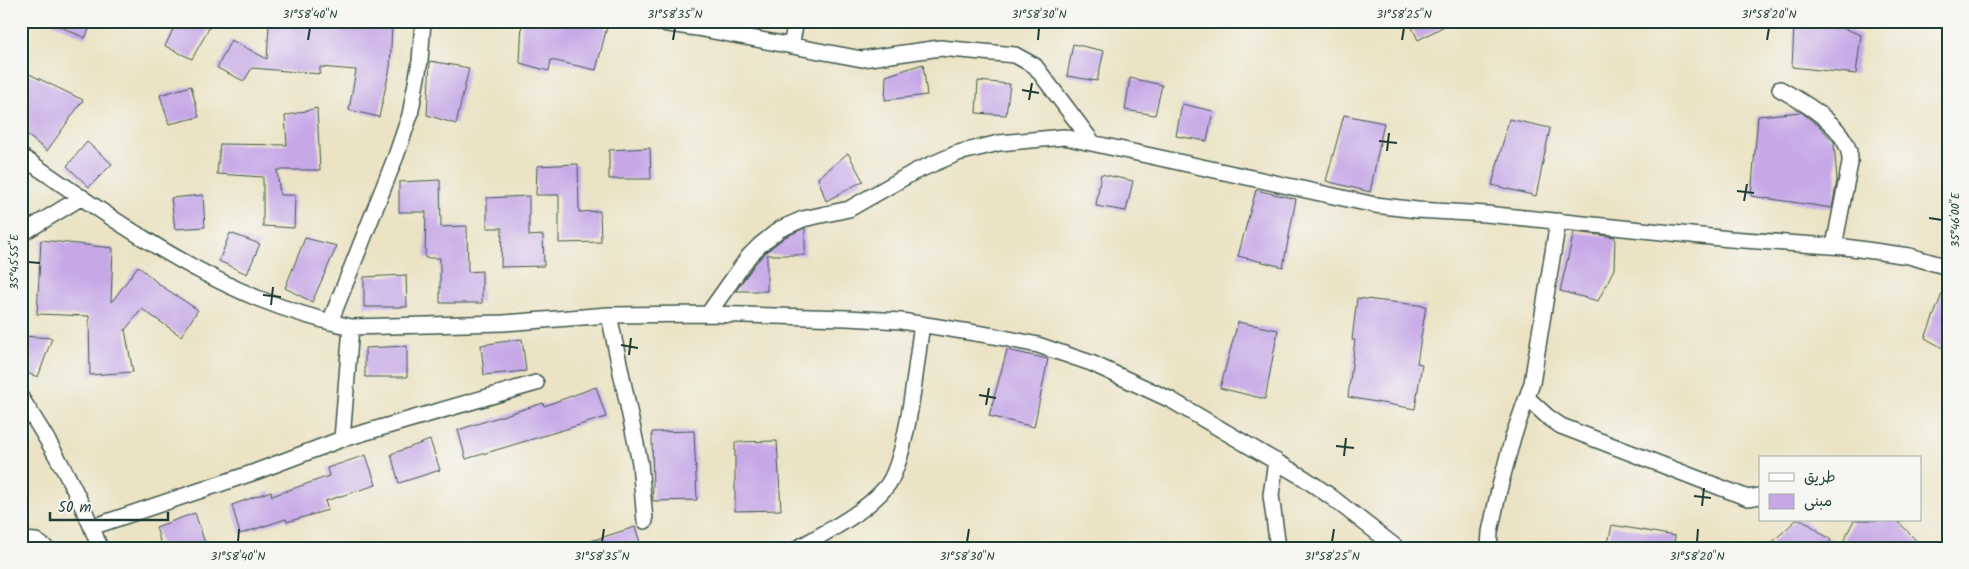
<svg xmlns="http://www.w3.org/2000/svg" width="1969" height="569" font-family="Kalam,'Playpen Sans Arabic',sans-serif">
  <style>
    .building { fill: #c6a8e7 }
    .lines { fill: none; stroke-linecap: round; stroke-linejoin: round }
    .street-casing { stroke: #3e564a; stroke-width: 18 }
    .street { stroke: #fff; stroke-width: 15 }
    .ticks { fill: none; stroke: #1f3d34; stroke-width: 2 }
    .neatline { fill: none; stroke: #1f3d34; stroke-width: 2 }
    .ticks-label { font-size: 12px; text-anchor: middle; fill: #1f3d34 }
  </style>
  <rect width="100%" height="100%" fill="#f6f6f2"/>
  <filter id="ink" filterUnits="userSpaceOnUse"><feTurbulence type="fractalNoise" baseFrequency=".02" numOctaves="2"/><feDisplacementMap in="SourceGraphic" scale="10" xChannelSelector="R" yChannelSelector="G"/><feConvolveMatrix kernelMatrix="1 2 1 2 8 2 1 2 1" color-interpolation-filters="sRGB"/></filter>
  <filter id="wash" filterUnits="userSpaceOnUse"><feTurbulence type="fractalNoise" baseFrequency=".0096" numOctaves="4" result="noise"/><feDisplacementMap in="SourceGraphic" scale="20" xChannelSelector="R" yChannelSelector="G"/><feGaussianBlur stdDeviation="1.12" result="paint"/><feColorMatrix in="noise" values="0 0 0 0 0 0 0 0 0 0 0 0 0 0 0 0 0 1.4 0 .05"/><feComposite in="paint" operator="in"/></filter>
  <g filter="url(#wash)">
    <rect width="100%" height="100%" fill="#ebe3c4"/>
    <g id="blocks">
      <path class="building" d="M48,21H93L85,38Z
        M177,21H213L192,59L165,46Z
        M522,21H575L607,27L596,70L551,60L549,71L520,63Z
        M1409,21H1454L1418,40Z
        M1828,22L1861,35L1856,74L1792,67L1794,26Z
        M392,24L390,68L379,117L349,110L356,70L320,67V74L252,68L244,81L217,68L231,40L267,59L269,25Z
        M1073,44L1104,51L1097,81L1067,76Z
        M430,61L469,68L456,124L427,115Z
        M923,64L927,95L885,100L886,76Z
        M21,70L83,100L47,151L21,130Z
        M1130,78L1162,85L1155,115L1125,110Z
        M978,81L1010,84L1006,115L976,113Z
        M191,86L199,117L169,124L160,95Z
        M1182,104L1213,111L1207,141L1176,136Z
        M317,108L320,170H277L280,195H295L294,228L263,226V177L217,174L220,144L287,145L285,116Z
        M1801,112L1819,126L1834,142L1837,180L1832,208L1751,196L1758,116Z
        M1344,115L1384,123L1370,192L1326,181Z
        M1509,119L1550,128L1536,196L1492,185Z
        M87,142L112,164L89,187L67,166Z
        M650,148L651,179H609V150Z
        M848,153L863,181L826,201L818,178Z
        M578,164L579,212L600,211L601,242L559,243V195H536L537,166Z
        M1101,174L1133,181L1126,211L1096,206Z
        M440,180L441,227L467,226L468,272L482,271V303H440V258H425L426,212H399V182Z
        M1256,190L1296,199L1283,267L1238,256Z
        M203,195L205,227L175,229L171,198Z
        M529,196V236L543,235L544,266L501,267L502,228H487V198Z
        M805,228V255H767V291H736L755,264L766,252L785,237Z
        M1574,232L1615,237L1614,269L1598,301L1560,291Z
        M230,233L260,244L247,274L219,261Z
        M305,238L337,246L312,302L285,288Z
        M41,240L113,248L111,303L138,266L160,285L198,310L181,336L142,309L125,330L133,372L90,375L89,316L37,314Z
        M406,275L407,307H364V277Z
        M1947,281H1948V351L1925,338Z
        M1357,298L1426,306L1417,363L1422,364L1415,409L1348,397L1355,340H1352Z
        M1238,322L1278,330L1265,399L1220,388Z
        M21,336L52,338L38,377L21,371Z
        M522,339L526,371L484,375L481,345Z
        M407,346V377H365V348Z
        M1007,350L1048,359L1034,427L989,416Z
        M596,387L606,417L466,459L458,430L543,403L544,406Z
        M694,431L697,500L653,501L652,432Z
        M430,440L440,470L399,483L391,454Z
        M777,441L781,510L735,511V442Z
        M366,455L376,485L325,501L328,510L287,522L286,519L240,534L232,505L271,491L272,496L329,476L327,468Z
        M195,513L205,543L190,548H162L156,527Z
        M1796,520H1803L1831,540L1826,548H1766Z
        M1854,520H1897L1923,548H1853L1843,542Z
        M1612,525L1675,536L1674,548H1607Z
        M635,527L642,548H578V545Z"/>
    </g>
  </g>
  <g filter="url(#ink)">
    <use href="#blocks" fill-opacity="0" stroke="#3e564a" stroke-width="1"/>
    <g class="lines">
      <g class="street-casing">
        <path id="street" d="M648,21L697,28L862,59L940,48L1015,55L1035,66L1093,143
          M791,46L796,21
          M1780,89C1805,103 1852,129 1850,163L1834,246
          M21,156C95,207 173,263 257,298C287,310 320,320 351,327L504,323L609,315L708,314L847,318L901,321L994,336L1038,345L1091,363L1171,400L1304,478L1330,496L1397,548
          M21,234L82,197
          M708,314L749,256L760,245L780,229L803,219L849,209L914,172L958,153L999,143L1064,137L1375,205L1417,210L1486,214L1730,239L1845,247L1909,256L1948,267
          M609,315L640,463L645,521
          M330,322L396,156L410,115L420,61L423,21
          M21,398C52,445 80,495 100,548
          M1527,398L1548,417L1561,426L1748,498L1760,496
          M342,439L351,327
          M1276,461L1271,495L1278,548
          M92,527L255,472L342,439L536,383
          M21,540L36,541L46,548
          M798,548C828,531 863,514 886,487C908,460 916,362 922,324
          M1489,548L1490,532L1499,490L1513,437L1532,383L1558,221"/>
      </g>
      <use href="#street" class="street"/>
    </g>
  </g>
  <path class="ticks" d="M308,40L310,28M673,40L675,28M1038,40L1039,28M1402,40L1404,28M1767,40L1769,28M1022,90L1039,93M1029,100L1032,83M1379,141L1397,143M1387,151L1389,133M1737,191L1754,193M1744,201L1747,184M1929,218L1942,220M28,262L40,263M263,295L281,297M271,305L273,287M621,345L638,348M629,355L631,338M979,395L996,398M986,405L989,388M1336,446L1354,448M1344,456L1346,438M1694,496L1711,498M1702,506L1704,488M238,542L239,529M602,542L604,529M967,542L969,529M1332,542L1334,529M1697,542L1698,529"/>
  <rect width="1969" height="569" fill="none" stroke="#f6f6f2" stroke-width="55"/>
  <rect x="1759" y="456" width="162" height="65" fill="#f6f6f2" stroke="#a0aca6"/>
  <rect x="1769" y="473" width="25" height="8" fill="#ffffff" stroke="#a0aca6"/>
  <text x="1804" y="482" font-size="15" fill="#1f3d34">طريق</text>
  <rect x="1769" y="494" width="25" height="15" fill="#c6a8e7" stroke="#a0aca6"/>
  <text x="1804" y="506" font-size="15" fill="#1f3d34">مبنى</text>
  <path d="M50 512v8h118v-8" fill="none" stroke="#1f3d34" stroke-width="2.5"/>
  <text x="58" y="512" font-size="15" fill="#1f3d34" stroke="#f6f6f2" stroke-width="4" paint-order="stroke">50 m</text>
  <rect x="28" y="28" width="1914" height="514" class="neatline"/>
  <g class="ticks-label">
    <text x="310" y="18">31°58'40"N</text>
    <text x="675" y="18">31°58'35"N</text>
    <text x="1039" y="18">31°58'30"N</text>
    <text x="1404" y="18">31°58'25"N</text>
    <text x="1769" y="18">31°58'20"N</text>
    <text transform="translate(1955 220) rotate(-90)" y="4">35°46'00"E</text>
    <text transform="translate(14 262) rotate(-90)" y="4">35°45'55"E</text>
    <text x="238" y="560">31°58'40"N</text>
    <text x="602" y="560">31°58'35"N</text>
    <text x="967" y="560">31°58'30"N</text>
    <text x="1332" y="560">31°58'25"N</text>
    <text x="1697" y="560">31°58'20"N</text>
  </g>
</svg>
